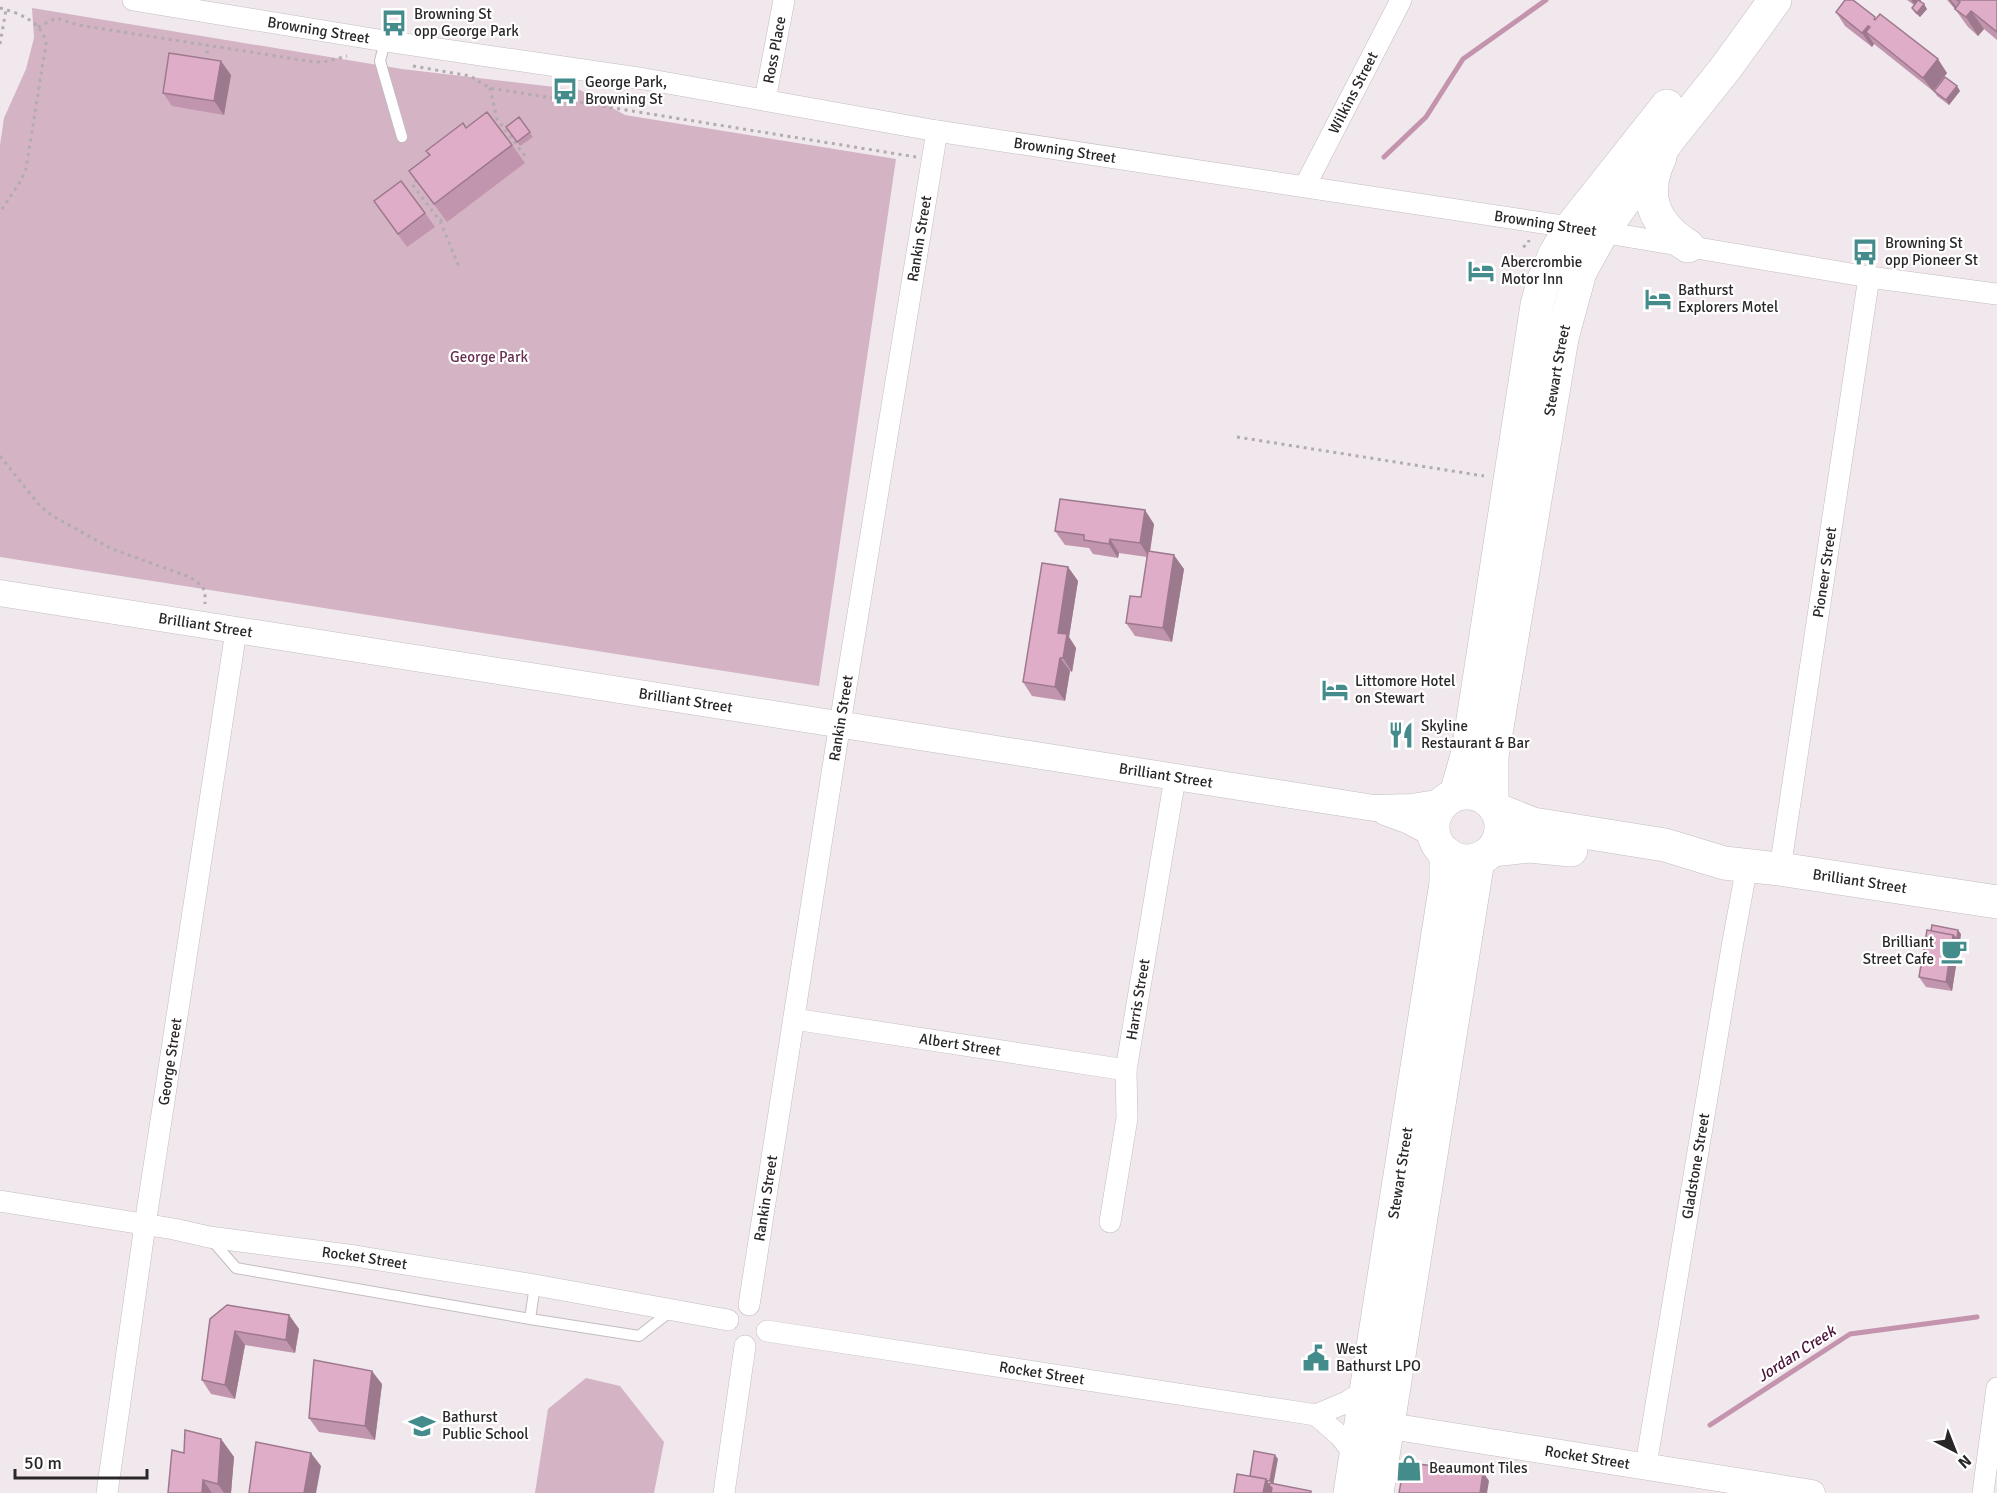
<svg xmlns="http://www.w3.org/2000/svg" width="1997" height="1493" font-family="Signika,sans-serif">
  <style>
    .green { fill: #d3b3c4 }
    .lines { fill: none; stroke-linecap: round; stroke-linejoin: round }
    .stream { stroke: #c493ad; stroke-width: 5 }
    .service-casing { stroke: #c3bcc0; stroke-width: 12 }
    .minor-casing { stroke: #c3bcc0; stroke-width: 22 }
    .tertiary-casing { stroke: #c3bcc0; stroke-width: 27 }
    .trunk-casing { stroke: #c3bcc0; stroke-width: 34 }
    .path { stroke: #b3acaf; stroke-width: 3; stroke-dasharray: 3 4.5; stroke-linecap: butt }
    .service { stroke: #fff; stroke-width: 10 }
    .minor { stroke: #fff; stroke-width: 21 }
    .tertiary { stroke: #fff; stroke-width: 26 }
    .trunk { stroke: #fff; stroke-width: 33 }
    .wall { fill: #c195ad }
    .shaded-wall { fill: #9d798d }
    .building { fill: #e0adc9; stroke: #9d798d; stroke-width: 1.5 }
    .labels { text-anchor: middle; stroke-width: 4.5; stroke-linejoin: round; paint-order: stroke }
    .poi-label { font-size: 15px; fill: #2a2729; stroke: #fff; text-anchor: start }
    .street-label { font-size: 15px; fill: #2a2729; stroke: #fff }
    .park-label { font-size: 15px; fill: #692d51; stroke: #fff }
    .water-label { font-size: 16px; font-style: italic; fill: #4d1238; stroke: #fff }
  </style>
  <rect width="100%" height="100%" fill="#f0e8ec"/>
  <path class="green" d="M32,8L402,69L580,90L625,115L896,159L819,686L0,557V145L4,118L26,69L34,38Z
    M586,1378L620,1386L664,1442L654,1493H535L548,1409Z"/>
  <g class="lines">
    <path class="stream" d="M1384,157L1426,117L1463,59L1546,0
      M1710,1425L1850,1334L1977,1317"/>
    <g class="service-casing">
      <path id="service" d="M385,41L380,61L402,137
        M211,1239L236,1268L530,1319L639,1336L672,1310
        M530,1319L535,1285"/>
    </g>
    <g class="minor-casing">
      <g id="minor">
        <path id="s1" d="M133,0L385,41L645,79L937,131L1602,232L1869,277L1997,294"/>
        <path id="s2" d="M765,100L784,0"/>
        <path id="s3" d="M1305,186L1401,0"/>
        <path id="s4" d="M1780,869L1869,277"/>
        <path id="s5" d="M794,1019L1126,1070"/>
        <path id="s6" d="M0,1201L174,1229L209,1237L355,1256L535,1285L728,1320"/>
        <path id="s7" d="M1110,1222L1127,1118L1126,1070L1175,778"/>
        <path id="s8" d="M749,1305L836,748L937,131"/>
        <path id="s9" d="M767,1331L1316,1415"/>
        <path d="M1356,1456L1339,1435L1316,1415L1347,1402L1366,1390"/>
        <path id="s10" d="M1646,1465L1732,947L1747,866"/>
        <path id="s11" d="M107,1493L145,1225L236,631"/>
        <path d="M724,1493L745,1346"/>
        <path d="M1983,1493L1997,1388"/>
      </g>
    </g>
    <g class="tertiary-casing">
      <g id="tertiary">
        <path id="s12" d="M0,593L1374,808L1411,807L1443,802"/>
        <path d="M1385,812L1407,820L1434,834"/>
        <path id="s13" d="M1371,1423L1812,1493"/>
      </g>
    </g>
    <g class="trunk-casing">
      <g id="trunk">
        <path d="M1660,157C1642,195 1653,224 1688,246"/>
        <circle cx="1467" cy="827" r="34"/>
        <path d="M1456,794L1468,752L1537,305L1544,279L1555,254L1571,227L1667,106"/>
        <path id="s14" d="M1492,803V757L1562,338L1580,272L1602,232L1669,139L1725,69L1775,0"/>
        <path id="s15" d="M1498,810L1533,824L1665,845L1724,863L1780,869L1997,902"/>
        <path d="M1492,850L1529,846L1571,850"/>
        <path id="s16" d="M1350,1493L1446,883V853"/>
        <path d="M1377,1493L1478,860"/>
      </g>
    </g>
    <path class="path" d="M0,8C19,13 43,22 46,44L26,169L20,182L0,212
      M38,27L56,18L78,25L314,62H324L347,56
      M0,44L6,10
      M206,61L208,45
      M413,66L470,76L490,88L916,157
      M490,88L497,119L525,156L519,161
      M417,180L412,184L440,221L447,216
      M440,221L460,269
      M1523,247L1528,244L1529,240
      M1237,437L1484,476
      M0,456L40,506L51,515L112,549L190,577L202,586L205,592V604"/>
    <use href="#service" class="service"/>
    <use href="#minor" class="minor"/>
    <use href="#tertiary" class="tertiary"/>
    <use href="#trunk" class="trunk"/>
  </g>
  <path class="wall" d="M1907,0H1921L1920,1L1927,9L1920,17L1915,13L1912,8L1914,5Z
    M1947,0H1997V40L1984,29L1978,36L1968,27L1955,9Z
    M1836,12L1876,19L1947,73L1933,91L1874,44L1872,47L1845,26Z
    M231,75L224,115L172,106L163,93Z
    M1957,86L1960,91L1949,105L1937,96L1934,91Z
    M519,117L533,137L520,146L506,127Z
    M466,128L512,145L525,163L447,222L409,171Z
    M374,202L425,213L435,227L407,247Z
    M1154,524L1150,552L1184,569L1172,642L1135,636L1126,623L1141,597L1147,557L1119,553L1118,558L1093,554L1089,548L1065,545L1055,531Z
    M1068,567L1078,581L1069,637L1076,648L1072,672L1070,671L1065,701L1032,696L1023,682Z
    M1961,934L1952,991L1926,987L1919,977Z
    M289,1315L299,1329L295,1353L245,1345L235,1399L211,1394L202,1380L210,1319Z
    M382,1384L375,1440L319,1432L309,1418Z
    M221,1439L234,1457L231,1493H168L184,1453Z"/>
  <path class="shaded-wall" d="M1911,0H1921L1916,7Z
    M1949,0H1951L1957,8L1956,10Z
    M1924,4L1927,9L1920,17L1917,13Z
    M1971,11L1984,29L1978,36L1966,17Z
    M1868,26L1878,39L1866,32L1874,44L1872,47L1862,33Z
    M1938,59L1947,73L1933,91L1923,78Z
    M221,61L231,75L224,115L214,101Z
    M1957,86L1960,91L1949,105L1946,100Z
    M1145,510L1154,524L1149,557L1140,543Z
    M1110,539L1119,553L1118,558L1109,544Z
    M1174,555L1184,569L1172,642L1163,628Z
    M1068,567L1078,581L1069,637L1076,648L1072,672L1063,658L1058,633Z
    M1060,658L1070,671L1065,701L1055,687Z
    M1958,930L1961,934L1952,991L1946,982L1953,935Z
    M289,1315L299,1329L295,1353L286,1340Z
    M235,1331L245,1345L235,1399L225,1385Z
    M372,1371L382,1384L375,1440L365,1426Z
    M221,1439L234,1457L231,1493H224L218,1484Z
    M311,1453L321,1466L316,1493H304Z
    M1275,1455L1278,1459L1273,1486L1270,1481Z
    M1483,1472L1489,1481L1487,1493H1480Z
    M1266,1479L1275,1493H1263Z
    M203,1480L212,1493H202Z"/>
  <path class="building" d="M1845,0H1853L1875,17L1874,19L1875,20L1880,14L1938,59L1923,78L1866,32L1870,27L1868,26L1862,33L1836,12Z
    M1918,0L1924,4L1917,13L1912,8Z
    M1957,0H1997V32L1971,11L1966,17L1955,9L1960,2Z
    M169,53L221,61L214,101L163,93Z
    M1945,77L1957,86L1946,100L1934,91Z
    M487,112L512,145L434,204L409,171L430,155L426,151L463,123L466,128Z
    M519,117L530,132L517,142L506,127Z
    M401,181L425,213L398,234L374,201Z
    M1060,499L1145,510L1140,543L1110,539L1109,544L1084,540V535L1055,531Z
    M1148,551L1174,555L1163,628L1126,623L1130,596L1141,597Z
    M1042,563L1068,567L1058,633L1067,634L1063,658H1060L1055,687L1023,682Z
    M1932,925L1958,930L1957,939L1953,935L1931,931Z
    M1927,930L1953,935L1946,982L1919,977Z
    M227,1305L289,1315L286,1340L235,1331L225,1385L202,1380L210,1319Z
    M314,1360L372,1371L365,1426L309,1418Z
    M185,1430L221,1439L218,1484L203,1480L202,1493H168L172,1450L184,1453Z
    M256,1442L311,1453L304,1493H249Z
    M1254,1451L1275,1455L1270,1481H1267L1266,1479L1250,1476Z
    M1418,1464L1483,1472L1480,1493H1399L1402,1476Z
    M1237,1474L1266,1479L1263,1493H1234Z
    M1270,1483L1311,1491V1493H1271L1272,1488L1269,1485Z"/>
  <defs>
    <g id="bus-bare" transform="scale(2.07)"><path d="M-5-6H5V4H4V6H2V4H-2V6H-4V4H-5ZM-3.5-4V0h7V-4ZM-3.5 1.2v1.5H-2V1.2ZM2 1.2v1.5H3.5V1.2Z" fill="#448c8c" stroke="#fff" stroke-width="2.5" paint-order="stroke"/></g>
    <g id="hotel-bare" transform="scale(2.07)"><path d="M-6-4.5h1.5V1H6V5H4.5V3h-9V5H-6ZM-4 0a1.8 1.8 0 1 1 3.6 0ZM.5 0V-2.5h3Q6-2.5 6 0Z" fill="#448c8c" stroke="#fff" stroke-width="2.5" paint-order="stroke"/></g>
    <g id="restaurant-bare" transform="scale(2.07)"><path d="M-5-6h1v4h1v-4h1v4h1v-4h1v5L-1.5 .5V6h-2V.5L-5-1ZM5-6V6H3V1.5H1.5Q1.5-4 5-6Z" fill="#448c8c" stroke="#fff" stroke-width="2.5" paint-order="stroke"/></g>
    <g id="cafe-bare" transform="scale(2.07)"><path d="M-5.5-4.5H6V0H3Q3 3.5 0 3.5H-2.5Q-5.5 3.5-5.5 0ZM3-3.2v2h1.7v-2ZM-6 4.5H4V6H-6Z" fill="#448c8c" stroke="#fff" stroke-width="2.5" paint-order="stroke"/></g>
    <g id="civic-bare" transform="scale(2.07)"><path d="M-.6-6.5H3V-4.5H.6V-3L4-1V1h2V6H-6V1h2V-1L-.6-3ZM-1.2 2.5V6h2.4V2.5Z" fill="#448c8c" stroke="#fff" stroke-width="2.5" paint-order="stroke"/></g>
    <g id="school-bare" transform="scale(2.07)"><path d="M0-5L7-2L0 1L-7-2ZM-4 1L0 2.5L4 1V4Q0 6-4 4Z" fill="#448c8c" stroke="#fff" stroke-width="2.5" paint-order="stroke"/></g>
    <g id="shop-bare" transform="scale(2.07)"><path d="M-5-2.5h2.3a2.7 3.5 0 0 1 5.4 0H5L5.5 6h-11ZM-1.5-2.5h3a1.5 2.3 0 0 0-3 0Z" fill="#448c8c" stroke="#fff" stroke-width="2.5" paint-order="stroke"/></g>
  </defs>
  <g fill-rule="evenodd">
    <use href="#bus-bare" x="394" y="23"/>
    <use href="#bus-bare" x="565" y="91"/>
    <use href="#bus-bare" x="1865" y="252"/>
    <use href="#hotel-bare" x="1481" y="271"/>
    <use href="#hotel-bare" x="1658" y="299"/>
    <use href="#hotel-bare" x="1335" y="690"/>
    <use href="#restaurant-bare" x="1401" y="735"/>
    <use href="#cafe-bare" x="1954" y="951"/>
    <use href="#civic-bare" x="1316" y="1358"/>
    <use href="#school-bare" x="422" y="1426"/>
    <use href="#shop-bare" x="1409" y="1468"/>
  </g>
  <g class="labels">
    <g class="poi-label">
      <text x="414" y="19">Browning St<tspan x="414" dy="17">opp George Park</tspan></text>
      <text x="585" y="87">George Park,<tspan x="585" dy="17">Browning St</tspan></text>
      <text x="1885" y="248">Browning St<tspan x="1885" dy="17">opp Pioneer St</tspan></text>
      <text x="1501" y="267">Abercrombie<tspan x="1501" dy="17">Motor Inn</tspan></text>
      <text x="1678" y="295">Bathurst<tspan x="1678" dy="17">Explorers Motel</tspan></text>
      <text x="1355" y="686">Littomore Hotel<tspan x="1355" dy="17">on Stewart</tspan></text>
      <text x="1421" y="731">Skyline<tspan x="1421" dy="17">Restaurant &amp; Bar</tspan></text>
      <text x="1934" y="947" text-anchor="end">Brilliant<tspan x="1934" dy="17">Street Cafe</tspan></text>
      <text x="1336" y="1354">West<tspan x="1336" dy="17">Bathurst LPO</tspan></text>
      <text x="442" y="1422">Bathurst<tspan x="442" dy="17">Public School</tspan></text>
      <text x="1429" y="1473">Beaumont Tiles</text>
    </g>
    <g class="street-label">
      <text dy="5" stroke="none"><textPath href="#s1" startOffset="188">Browning Street</textPath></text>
      <text dy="5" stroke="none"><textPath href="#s2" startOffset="51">Ross Place</textPath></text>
      <text dy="5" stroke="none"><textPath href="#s3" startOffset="105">Wilkins Street</textPath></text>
      <text dy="5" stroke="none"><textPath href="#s1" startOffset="944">Browning Street</textPath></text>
      <text dy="5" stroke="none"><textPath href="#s1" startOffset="1430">Browning Street</textPath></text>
      <text dy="5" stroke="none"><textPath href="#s8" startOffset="1080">Rankin Street</textPath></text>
      <text dy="5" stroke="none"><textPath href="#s14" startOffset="438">Stewart Street</textPath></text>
      <text dy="5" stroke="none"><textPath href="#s4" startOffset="300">Pioneer Street</textPath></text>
      <text dy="5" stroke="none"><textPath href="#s12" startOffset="208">Brilliant Street</textPath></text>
      <text dy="5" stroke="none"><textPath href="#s12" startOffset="694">Brilliant Street</textPath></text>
      <text dy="5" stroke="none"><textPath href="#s8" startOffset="594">Rankin Street</textPath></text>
      <text dy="5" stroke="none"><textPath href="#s12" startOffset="1180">Brilliant Street</textPath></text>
      <text dy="5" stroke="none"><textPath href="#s15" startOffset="370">Brilliant Street</textPath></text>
      <text dy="5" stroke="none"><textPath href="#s7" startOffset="225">Harris Street</textPath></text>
      <text dy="5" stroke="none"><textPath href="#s5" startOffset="168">Albert Street</textPath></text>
      <text dy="5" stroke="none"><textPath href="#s11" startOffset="436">George Street</textPath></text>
      <text dy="5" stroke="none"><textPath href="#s10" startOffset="303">Gladstone Street</textPath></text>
      <text dy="5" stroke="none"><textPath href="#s16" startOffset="324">Stewart Street</textPath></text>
      <text dy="5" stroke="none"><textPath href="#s8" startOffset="108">Rankin Street</textPath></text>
      <text dy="5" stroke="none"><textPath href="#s6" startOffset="369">Rocket Street</textPath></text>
      <text dy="5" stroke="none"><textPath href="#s9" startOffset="278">Rocket Street</textPath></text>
      <text dy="5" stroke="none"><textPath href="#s13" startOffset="219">Rocket Street</textPath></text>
    </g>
    <g class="park-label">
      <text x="489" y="362">George Park</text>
    </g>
    <g class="water-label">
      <text transform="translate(1796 1353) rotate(-33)" y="6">Jordan Creek</text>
    </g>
  </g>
  <g transform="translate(1955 1451) rotate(138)" stroke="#ffffff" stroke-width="4.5" paint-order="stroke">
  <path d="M0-4.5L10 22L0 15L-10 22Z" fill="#2a2729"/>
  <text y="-9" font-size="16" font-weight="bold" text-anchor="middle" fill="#2a2729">N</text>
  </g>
  <path d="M15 1469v9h132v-9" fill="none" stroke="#2a2729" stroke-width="3"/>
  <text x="24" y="1469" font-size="18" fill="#2a2729" stroke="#ffffff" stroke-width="4.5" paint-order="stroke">50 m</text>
</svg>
